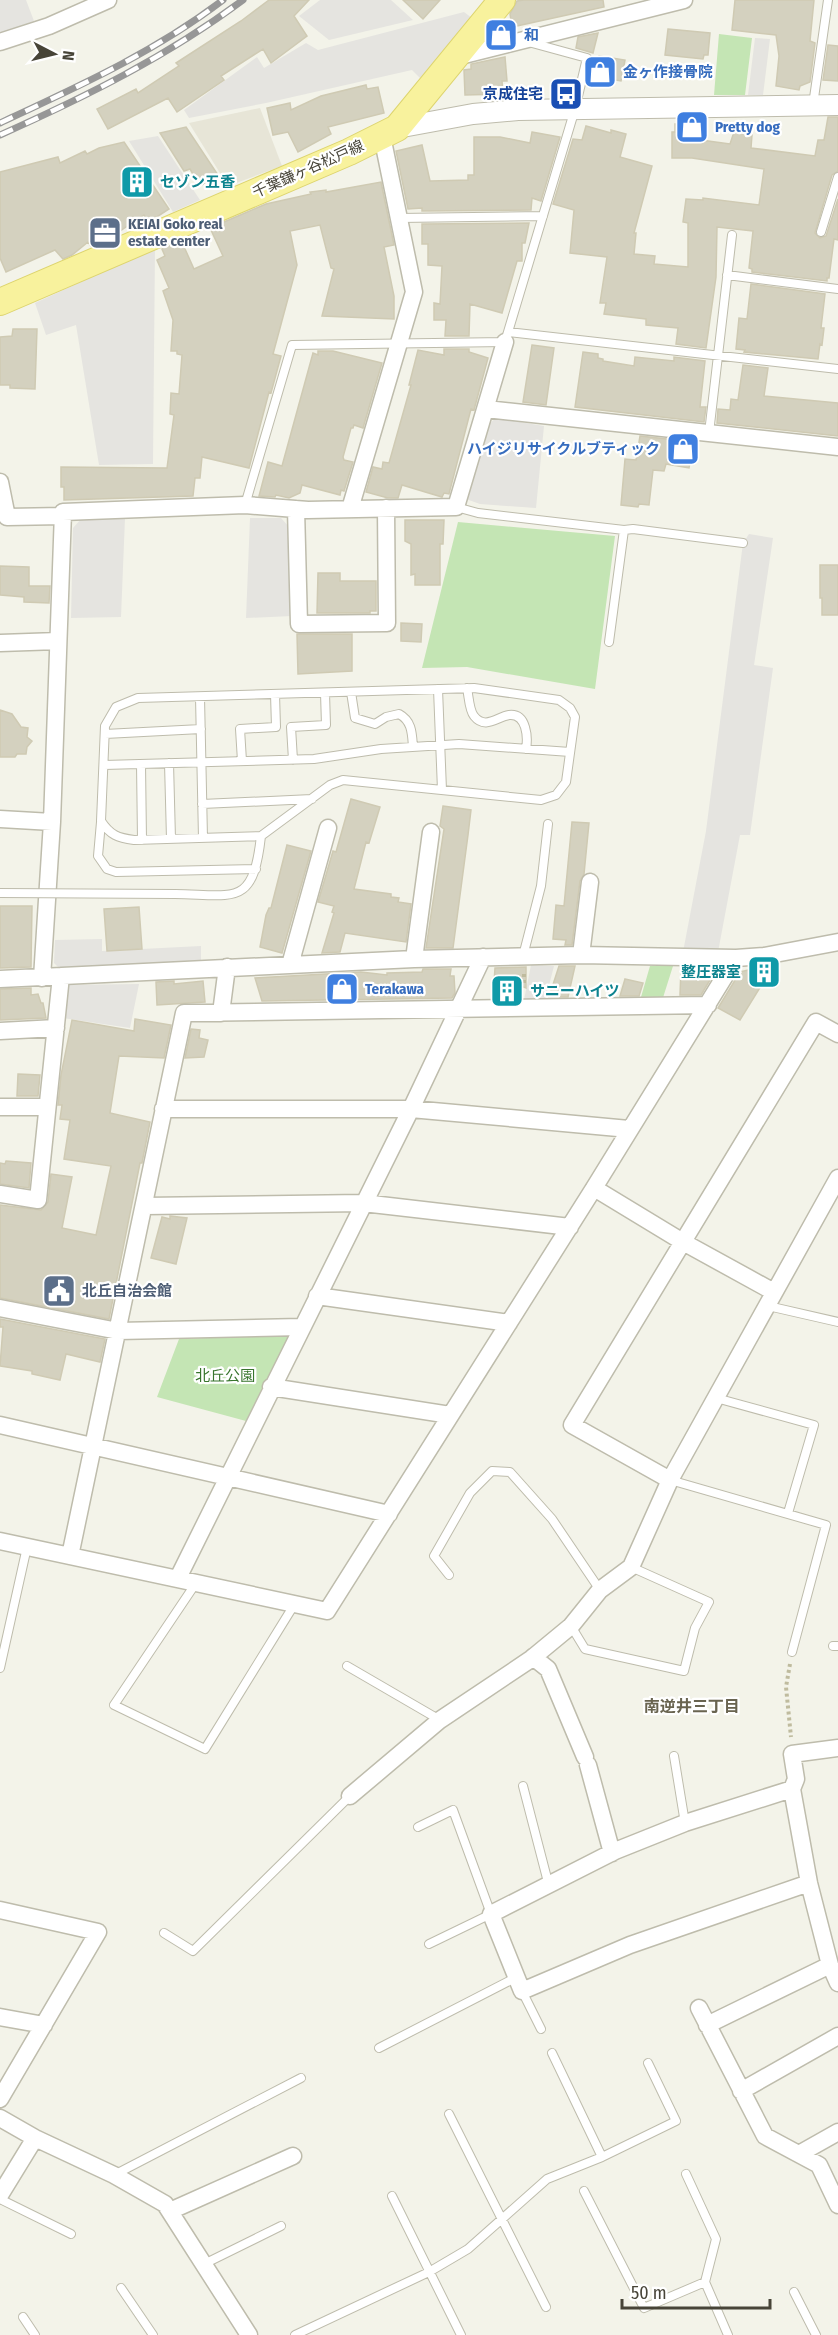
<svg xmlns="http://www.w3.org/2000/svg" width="838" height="2335" font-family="'Fira Sans Condensed','Noto Sans JP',sans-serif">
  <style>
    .residential { fill: #e7e5d7 }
    .green { fill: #c4e5b4 }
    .parking { fill: #e5e4e0 }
    .building { fill: #d4d1bf; stroke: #cfcab3; stroke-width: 1.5 }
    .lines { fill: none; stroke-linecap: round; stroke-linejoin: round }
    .service-casing { stroke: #bebcac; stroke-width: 10 }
    .minor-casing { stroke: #bebcac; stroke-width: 19 }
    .tertiary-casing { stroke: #bebcac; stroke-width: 22 }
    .primary-casing { stroke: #ddd46e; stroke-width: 28 }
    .path { stroke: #bfbb9e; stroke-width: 4; stroke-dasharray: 3 3; stroke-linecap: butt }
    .service { stroke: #fff; stroke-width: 8 }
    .minor { stroke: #fff; stroke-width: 16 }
    .tertiary { stroke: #fff; stroke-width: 20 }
    .primary { stroke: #f8f29d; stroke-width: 26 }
    .rail-casing { stroke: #979797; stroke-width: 7 }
    .rail { stroke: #fff; stroke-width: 4.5; stroke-dasharray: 14; stroke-linecap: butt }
    .service-bridge-casing { stroke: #bebcac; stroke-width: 10; stroke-linecap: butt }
    .service-bridge { stroke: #fff; stroke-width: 8 }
    .labels { text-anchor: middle; stroke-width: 4.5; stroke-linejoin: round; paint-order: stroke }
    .shop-label { font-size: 15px; font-weight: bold; fill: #366cbe; stroke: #fff; text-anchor: start }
    .transit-label { font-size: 15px; font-weight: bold; fill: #164399; stroke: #fff; text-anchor: end }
    .street-label { font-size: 15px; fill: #474438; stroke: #fff }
    .culture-label { font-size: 15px; font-weight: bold; fill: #0d838f; stroke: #fff; text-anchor: start }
    .service-label { font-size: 15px; font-weight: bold; fill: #4e5e75; stroke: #fff; text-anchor: start }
    .park-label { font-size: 15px; fill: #39752e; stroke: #fff }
    .neighbourhood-label { font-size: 16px; font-weight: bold; fill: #696450; stroke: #fff }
  </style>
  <rect width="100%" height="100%" fill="#f3f3e9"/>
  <path class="residential" d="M260,108L282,166L228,186L189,123Z"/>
  <path class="green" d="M719,34L752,38L745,95H714Z
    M458,522L615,536L595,689L467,667L422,668Z
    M650,966H673L661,1004H639Z
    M285,1335L288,1337L246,1421L157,1397L179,1339Z"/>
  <path class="parking" d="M0,0H26L34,21L0,33Z
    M320,0H391L413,20L329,40L299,16Z
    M464,12L472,18L420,78L412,70L266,103L189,118L184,110L257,57L264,68L306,43L318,50Z
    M755,38L770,39L763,95H748Z
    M158,136L200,200L173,212L129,141Z
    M155,248L153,464L99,465L76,325L46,335L35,303Z
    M496,418L544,426L536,508L480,504L466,499L489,424Z
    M82,518H125L121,617L71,618L73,528Z
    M250,518H281L290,528L292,616L246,618Z
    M749,534L773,538L754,665L773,668L750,835H740L718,952H683L706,831L743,543Z
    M102,939V951L201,946V963L63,972L54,963L55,940Z
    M531,965L554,966L544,1005H523Z
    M139,984L130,1028L63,1018L67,985Z"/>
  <path class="building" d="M269,0H309L294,16L307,36L271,63L263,49L221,76L224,80L177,112L168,98L108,129L97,109L136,89L138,93L179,66L176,63L241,21Z
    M403,0H440L423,19Z
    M524,0H603L604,7L512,27L510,14L517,1Z
    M735,0H814L810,41L815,43L810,82L800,86L799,90L776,86L779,56L776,35L732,30Z
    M668,29L710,33L708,55H704L703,59L665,55Z
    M598,33L593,53L576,48L578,37Z
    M828,45L838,46V81L823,80Z
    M599,56L625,60L621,81L596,77Z
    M505,57L507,81H502L503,94L465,95L464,70L471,69V64Z
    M366,85L367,89L378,87L384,113L328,127L331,134L298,152L288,132L273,135L267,108L290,103L291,110L321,96Z
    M828,117H838V171L832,175L815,233L820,238L826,236L838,199V240L834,239L829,278H827V281L752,272V269L749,268L753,231L717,227L716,277L706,348L676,344L678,328L646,325V319L604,314L606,303H600L607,257L570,253L574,210L553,204L573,139L582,140L586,126L611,133V130L626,134L620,157L652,166L634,233H636L634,254L655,256L654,264L688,267V223L683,222L686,199L703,200V198L759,205L764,169L692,158H672V132H675V124H699L701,140L730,144L734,132L752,135L751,148L815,156L818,140H824Z
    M186,127L218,175L200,186L190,169L184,171L160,133Z
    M532,132L560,137L541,201L532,198L531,210L422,211V208L408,209L396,151L422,145L430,181L468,180V175H474V137H500L530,143Z
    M124,142L169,209L149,222L144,215L108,239L91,246L88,242L72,255L63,259L55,250L6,272L0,258V172L58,157L60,163L85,151L87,154L99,148Z
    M381,182L394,245L384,247L394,296V319L322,316L334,269L331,268L320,225L290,231L297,265L273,354L281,356L271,393L269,392L249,468L202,457L200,478H195L193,496L64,500V487H61V467L167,468L174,415L170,414L171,393L179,394L182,355L177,354V351H171L173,320L163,291L169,288L157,260L165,256L162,249L181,240L194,269L223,256L210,228L266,204L311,194L310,192L326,190V192Z
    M529,223L525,243H522V261H517L502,313L470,304L469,336H445L446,320H434V303L440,304L442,266L428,265V244H422V224Z
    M751,284L825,294L821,328H824L822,345L820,344L818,359L744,352L745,350L736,349L739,318L747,319Z
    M13,329H37L35,389L10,388V385H0V337L12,336Z
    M532,345L554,348L546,405L523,402Z
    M444,349H469V352L488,358L474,410L471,409L449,494L444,493L442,497L402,485L398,498H388L366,492L373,467L382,469L383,462L389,463L411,385H409L418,350L444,355Z
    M318,351H333L382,363L363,428L354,425L353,428H351L343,457L344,460L353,462L344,491L341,490L340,495L302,485L300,493L289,498L276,495L275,497L259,496L268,462L282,466L313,353L318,355Z
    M583,352L598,354V358L603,359V361L634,366L635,357L674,361V357L705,361L700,407H706L704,422L575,407Z
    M743,365L768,368L764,396L838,403V436L717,423L718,409L730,410L731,399L738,400Z
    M640,436L694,442L689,468L666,464L664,471L653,470L649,505L639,504L638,507L621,505L625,459L636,460Z
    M405,520H444L443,544H440V585H415V574L411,575V544L405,541Z
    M820,565H838V615H822V598H820Z
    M0,566L29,567V586H50L49,603L24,602V597L0,595Z
    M318,573H340V581H376V611H370V613H317Z
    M401,623L422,624L421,642L401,641Z
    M297,634H352V671L298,674Z
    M0,710L12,714L21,727L28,728L27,737L32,741L27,747L26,754H17L15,757H0Z
    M351,799L380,807L369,843L366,842L354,889L391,894V897L399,898L398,902L411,904L406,942L345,933L340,952L322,953L334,913L332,912L334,906L318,902L333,851L336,852Z
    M443,806L471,810L468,835L453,948H426L444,829L440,826Z
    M572,822L589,823L584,874L580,881L572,945H565L566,940L553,939L556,905L564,906Z
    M287,845L311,851L282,953L260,947L266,915L269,908H271Z
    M0,906H32L31,967L0,968Z
    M139,907L142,949L107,951L104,909Z
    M559,966H575L568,997H549Z
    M526,967V988L521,986V997L493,998L495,968Z
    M681,968L713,969V975L701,995H680Z
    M757,968H772L740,1020L718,1008L740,972Z
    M423,969H451L450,976H454L455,993L452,998L262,1001L255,978L361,972L387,975V973L422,972Z
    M625,979L643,983L639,996H620Z
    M174,981V984L203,981L205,1002L157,1005L156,982Z
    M31,988V995L38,994L41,1003H43L46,1018L0,1020V989Z
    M135,1019L171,1025L164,1058L119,1056L110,1113L150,1122L142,1163H140L109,1319L0,1298V1205L41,1210L48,1202L51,1174L72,1177L62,1228L96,1235L111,1166L64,1159L70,1120L60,1119L62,1105H58L61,1075L72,1020L134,1031Z
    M191,1029L200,1030L199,1038L208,1040L204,1057L185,1058Z
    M18,1074L40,1075L38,1096H17Z
    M6,1161L31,1163L29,1188L0,1184V1163L5,1164Z
    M170,1216L187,1218L176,1264L151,1258L162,1217L170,1219Z
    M0,1319L105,1339L100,1362L66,1354L60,1380L32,1374V1371L0,1366L3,1327H0Z"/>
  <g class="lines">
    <g class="service-casing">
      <path id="service" d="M813,105L828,0
        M399,218L543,216
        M821,232L838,177
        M727,275L838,289
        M508,332L838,369
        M709,433L732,235
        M245,505L292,345L505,342L575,109L587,58L532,43
        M456,507L478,513L624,530L609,642
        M624,530L633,529L743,543
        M467,688C469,697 469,710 474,716C485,730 497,717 509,715C527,713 528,738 526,749
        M438,689L442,790
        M351,692L355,718L375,724L386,717L399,714C412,721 412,733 413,747
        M200,697L203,838
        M105,734L201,729
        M293,760L291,727L326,725L325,693
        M242,761L240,729L276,727L275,694
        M169,763L171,839
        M141,764L142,840
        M104,765L314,759L381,749L459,744L570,752
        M202,804L312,799
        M101,822L98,856L107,869L116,872L256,869
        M175,894C236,895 253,907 261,836L330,785L343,780L541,800L556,795L566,782L575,717L570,708L559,700L474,688L138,698L116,707L105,726L101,821C110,835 118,838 134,840L261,836
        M523,956L541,886L548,824
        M768,1306L838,1322
        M716,1398L814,1425L788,1513
        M670,1480L826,1525L792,1652
        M449,1575L434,1556L470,1493L492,1471L510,1472L552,1519L600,1590
        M196,1583L114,1705L205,1749L294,1605
        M571,1626L585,1649L684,1671L695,1628L709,1602L631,1567
        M833,1646H838
        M347,1666L440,1720
        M0,1668L27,1547
        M674,1756L685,1823
        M523,1786L549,1886
        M418,1827L453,1810L491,1914L429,1944
        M164,1933L193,1951L350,1796
        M522,1991L541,2029
        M379,2048L517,1977
        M552,2053L602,2157
        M449,2114L546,2307
        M686,2174L716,2239L705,2282
        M114,2175L301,2078
        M584,2191L644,2308L705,2282L728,2335
        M392,2196L461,2335
        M0,2199L71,2234
        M204,2264L281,2226
        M121,2288L153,2335
        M794,2292L816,2335
        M23,2317L35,2335
        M295,2335L429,2272L468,2249L547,2179L602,2157L676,2121L648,2063"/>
    </g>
    <g class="minor-casing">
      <path id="minor" d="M0,42L49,26L108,0
        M456,57L684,0
        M486,409L838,447
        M0,482L7,517L63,516
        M296,509L299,624L387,623L386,508
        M350,509L414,292L382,136
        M0,643L58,641
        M0,819L52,822
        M581,955L590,882
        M414,959L431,832
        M290,965L328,828
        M42,978L52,822L63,512L245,505L308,510L456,507L505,342
        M0,979L414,959L581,955L736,958L764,956L838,942
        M221,1013L227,967
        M0,1031L56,1028
        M0,1107H46
        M163,1109H411L629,1129
        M594,1188L683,1242L774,1292
        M0,1194L38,1200L61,976
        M145,1206L363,1203L570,1227
        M317,1296L509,1323
        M0,1308L118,1331L301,1327
        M271,1387L450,1415
        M0,1425L389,1514
        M670,1480L572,1425L816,1022L838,1034
        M0,1541L327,1611L594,1188L736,958
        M70,1556L184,1013L708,1005
        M178,1578L411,1109L483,957
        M533,1657L548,1669L585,1757
        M838,1748L792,1754L796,1779L792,1789L809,1883L830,1965L838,1983
        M588,1765L612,1853
        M792,1789L685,1823L615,1851L491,1914L522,1991L630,1945L809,1883
        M350,1796L440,1720L531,1659L571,1626L600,1590L631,1567L670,1480L838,1178
        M0,1910L98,1932L0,2099
        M699,2008L765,2136L819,2165L838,2205
        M0,2017L44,2025
        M707,2025L830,1965
        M741,2091L838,2036
        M0,2118L35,2138L114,2175L165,2204L249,2335
        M799,2154L838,2132
        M0,2195L35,2138
        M170,2211L293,2156"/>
    </g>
    <g class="tertiary-casing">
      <path id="tertiary" d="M397,128L473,114L518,110L838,105"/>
    </g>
    <g class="primary-casing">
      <path id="primary" d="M0,302L349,152L397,128L502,0"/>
    </g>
    <path class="path" d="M518,983H524V972
      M790,1664L786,1687L791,1737"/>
    <use href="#service" class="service"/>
    <use href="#minor" class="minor"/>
    <use href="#tertiary" class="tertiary"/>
    <use href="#primary" class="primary"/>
    <g class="rail-casing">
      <path id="rail" d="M0,123C77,87 155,52 223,0
        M0,135C85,97 168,56 243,0"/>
    </g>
    <use href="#rail" class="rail"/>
    <g class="service-bridge-casing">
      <path id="service-bridge" d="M0,893L175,894"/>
    </g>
    <use href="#service-bridge" class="service-bridge"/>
  </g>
  <defs>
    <g id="shop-square" transform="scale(1.725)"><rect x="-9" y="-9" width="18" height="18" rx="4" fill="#3f7fe0" stroke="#fff"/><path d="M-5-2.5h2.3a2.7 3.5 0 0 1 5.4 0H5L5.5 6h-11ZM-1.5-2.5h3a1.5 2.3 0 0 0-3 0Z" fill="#fff"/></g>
    <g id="bus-square" transform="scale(1.725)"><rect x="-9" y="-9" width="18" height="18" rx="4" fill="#1a4fb4" stroke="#fff"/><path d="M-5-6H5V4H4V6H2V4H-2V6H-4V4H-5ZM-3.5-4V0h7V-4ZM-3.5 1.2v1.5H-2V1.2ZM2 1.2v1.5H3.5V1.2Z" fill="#fff"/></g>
    <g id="building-square" transform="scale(1.725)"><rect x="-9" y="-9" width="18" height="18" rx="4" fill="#0f9aa8" stroke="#fff"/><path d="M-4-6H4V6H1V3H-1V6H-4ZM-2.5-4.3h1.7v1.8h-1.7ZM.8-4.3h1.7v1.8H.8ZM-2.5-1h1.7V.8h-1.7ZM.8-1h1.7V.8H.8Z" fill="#fff"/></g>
    <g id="office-square" transform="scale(1.725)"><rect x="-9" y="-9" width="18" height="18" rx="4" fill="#5c6f8a" stroke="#fff"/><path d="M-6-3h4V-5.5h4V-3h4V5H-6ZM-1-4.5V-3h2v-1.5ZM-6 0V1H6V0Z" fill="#fff"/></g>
    <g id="civic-square" transform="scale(1.725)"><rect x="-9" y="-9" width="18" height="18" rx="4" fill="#5c6f8a" stroke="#fff"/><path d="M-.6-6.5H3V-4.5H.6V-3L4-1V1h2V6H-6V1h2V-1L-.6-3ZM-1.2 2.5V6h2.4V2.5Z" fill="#fff"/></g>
  </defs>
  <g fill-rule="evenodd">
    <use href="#shop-square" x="501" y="35"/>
    <use href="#shop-square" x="600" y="72"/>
    <use href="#bus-square" x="566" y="94"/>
    <use href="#shop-square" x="692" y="127"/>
    <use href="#building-square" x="137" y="182"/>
    <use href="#office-square" x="105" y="233"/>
    <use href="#shop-square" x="683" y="449"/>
    <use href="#building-square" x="764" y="972"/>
    <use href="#shop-square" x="342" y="989"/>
    <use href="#building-square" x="507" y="991"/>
    <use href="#civic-square" x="59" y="1291"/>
  </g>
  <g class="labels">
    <g class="shop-label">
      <text x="524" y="40">和</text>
      <text x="623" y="77">金ヶ作接骨院</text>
      <text x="715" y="132">Pretty dog</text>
      <text x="660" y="454" text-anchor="end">ハイジリサイクルブティック</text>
      <text x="365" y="994">Terakawa</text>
    </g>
    <g class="transit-label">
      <text x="543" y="99">京成住宅</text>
    </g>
    <g class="street-label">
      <text transform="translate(308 169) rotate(-24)" y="5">千葉鎌ヶ谷松戸線</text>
    </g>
    <g class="culture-label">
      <text x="160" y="187">セゾン五香</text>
      <text x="741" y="977" text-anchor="end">整圧器室</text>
      <text x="530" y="996">サニーハイツ</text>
    </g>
    <g class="service-label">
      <text x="128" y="229">KEIAI Goko real<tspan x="128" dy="17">estate center</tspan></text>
      <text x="82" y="1296">北丘自治会館</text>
    </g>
    <g class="park-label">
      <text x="225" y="1381">北丘公園</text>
    </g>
    <g class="neighbourhood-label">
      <text x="692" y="1712">南逆井三丁目</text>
    </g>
  </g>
  <g transform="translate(54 54) rotate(97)" stroke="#ffffff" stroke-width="4.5" paint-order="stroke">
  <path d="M0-4.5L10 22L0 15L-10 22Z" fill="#474438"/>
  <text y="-9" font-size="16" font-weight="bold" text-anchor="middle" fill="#474438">N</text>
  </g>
  <path d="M622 2299v9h148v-9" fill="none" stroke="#474438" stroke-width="3"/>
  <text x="631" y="2299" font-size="18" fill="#474438" stroke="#ffffff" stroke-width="4.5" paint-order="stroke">50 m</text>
</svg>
